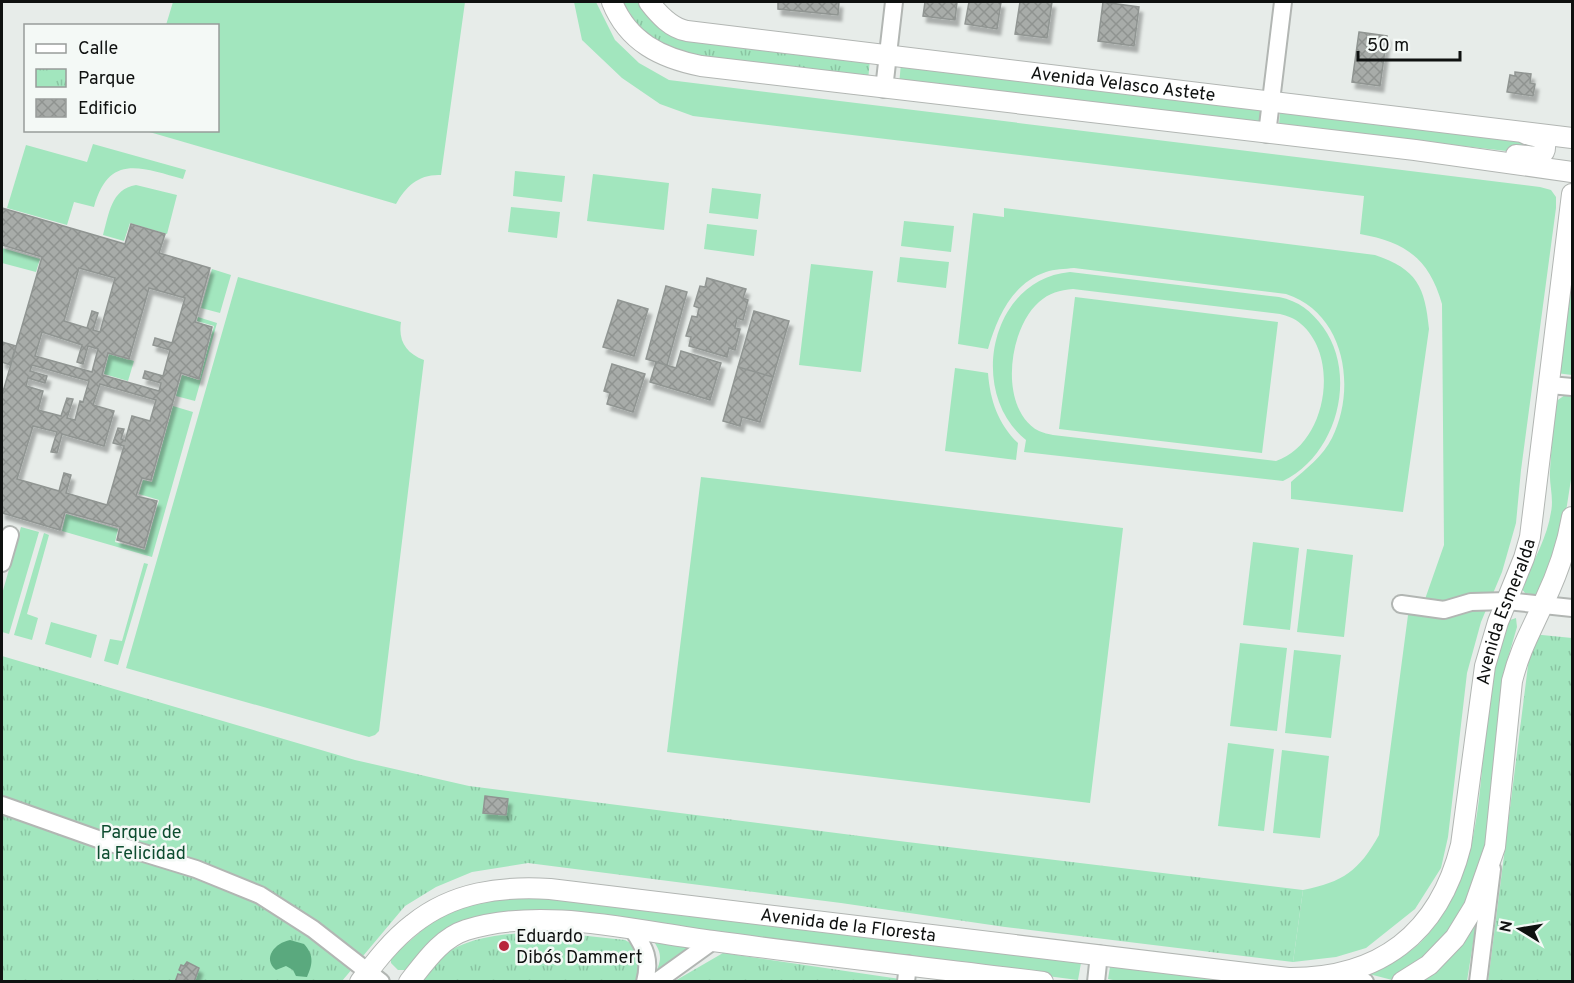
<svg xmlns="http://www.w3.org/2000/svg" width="1574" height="983" font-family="Overpass,sans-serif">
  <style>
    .green { fill: #a2e6be; fill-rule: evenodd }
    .park { fill: url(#park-tufts) }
    .water { fill: #5aa97e }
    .building { fill: url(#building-cross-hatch); stroke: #909592; stroke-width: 1.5; fill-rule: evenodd; filter: url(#shadow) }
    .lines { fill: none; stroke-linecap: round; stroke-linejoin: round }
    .minor-casing { stroke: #b2b6b3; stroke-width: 20 }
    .major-casing { stroke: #b2b6b3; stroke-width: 22 }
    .minor { stroke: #fff; stroke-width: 16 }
    .major { stroke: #fff; stroke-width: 20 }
    .poi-dot { fill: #b8263b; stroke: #f4f9f6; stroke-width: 2 }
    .labels { text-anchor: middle; stroke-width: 5; stroke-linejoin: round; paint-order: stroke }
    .street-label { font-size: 18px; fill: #0f1110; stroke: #f4f9f6 }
    .park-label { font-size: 18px; fill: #0d4c2f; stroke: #f4f9f6 }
    .poi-label { font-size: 18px; fill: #0f1110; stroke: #f4f9f6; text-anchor: start }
  </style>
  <defs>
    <pattern id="park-tufts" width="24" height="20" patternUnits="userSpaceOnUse" patternTransform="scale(1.5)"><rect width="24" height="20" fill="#a2e6be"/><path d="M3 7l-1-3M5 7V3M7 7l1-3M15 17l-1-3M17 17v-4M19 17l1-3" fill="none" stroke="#8ac4a2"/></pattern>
    <pattern id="building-cross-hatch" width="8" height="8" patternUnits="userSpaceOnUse" patternTransform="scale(1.5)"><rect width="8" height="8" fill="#a8aca9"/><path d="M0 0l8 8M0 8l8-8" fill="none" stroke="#8f9390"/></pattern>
    <filter id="shadow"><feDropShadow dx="3.5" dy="6" stdDeviation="1.5" flood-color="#0004"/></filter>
  </defs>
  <rect width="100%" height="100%" fill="#e7ece9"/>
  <path class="green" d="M173,2H465L441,175C419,174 406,186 396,204L146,131L218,130V26L166,25Z
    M574,2H596L615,40L639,63L669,80L1540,187L1551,190L1556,197V208L1521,470L1516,523L1502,572L1481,622L1467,673L1448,837L1441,868L1415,909L1366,948L1336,957L1293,962L1303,890C1343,882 1359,871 1379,835L1410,600L1424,602L1444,545L1442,304C1429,258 1405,242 1360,234L1364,196L693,116L660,104L622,78L582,40Z
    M901,63L1261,107L1259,128L899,85Z
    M1280,112L1533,141L1537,149L1532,154L1279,125Z
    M93,144L186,170L183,179C141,168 109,153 94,207L74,202L67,225L7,208L26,145L87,162Z
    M515,171L565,176L562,202L513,196Z
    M593,174L669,183L664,230L587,221Z
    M136,185L177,195L167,234L130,223L124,241L103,235C109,214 111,189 136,185Z
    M712,188L761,194L758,219L709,213Z
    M511,207L560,212L557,238L508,232Z
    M1004,208L1375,255C1417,269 1425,287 1429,329L1403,512L1291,499V482C1306,469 1323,456 1332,438C1357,388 1345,313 1286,294L1074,268C1065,269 1054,269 1046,272C1012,283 997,318 988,349L958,344L973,213L1004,217Z
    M904,221L954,226L951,252L901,246Z
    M707,224L757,230L754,256L704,249Z
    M2,248L40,259L36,272L2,263Z
    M1572,253V375L1556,373Z
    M900,257L949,262L946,288L897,282Z
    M811,264L873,271L861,372L799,365Z
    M212,269L231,275L220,313L201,308Z
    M1070,272L1279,297C1299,301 1311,311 1323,327C1358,375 1337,455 1283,481L1024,452L1026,440C967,393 990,279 1070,272ZM1073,289L1280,314C1287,316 1295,318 1301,324C1341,358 1326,445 1276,461L1053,435C1049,434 1043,433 1039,431C998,409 1008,329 1039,302C1049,293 1060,290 1073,289Z
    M238,277L401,322C398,341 406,353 424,360L379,731L375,735L369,737L126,668Z
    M1075,297L1278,322L1262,453L1059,429Z
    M198,317L217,323L195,401L176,396L182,375L199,380L214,326L197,321Z
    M109,354L134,361L128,381L104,374Z
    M955,368L988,373C990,400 998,424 1018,443L1016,460L945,451Z
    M1565,395L1572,396V473L1562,537L1540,591L1535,595L1525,593L1521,588C1532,563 1547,539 1551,512C1554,498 1549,484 1550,471C1551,448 1554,425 1555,402Z
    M173,406L193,412L152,557L62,531L66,514L118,529L115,542L145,550L159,500L139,494L143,480L152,482Z
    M701,477L1123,528L1090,803L667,752Z
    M21,527L39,532L9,634L2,632V594Z
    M44,533L49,535L27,614L38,618L32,640L14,635Z
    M1253,542L1299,548L1290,630L1243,625Z
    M1307,549L1353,555L1344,637L1297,632Z
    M144,563L148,564L118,665L104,661L110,639L122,641Z
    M1516,618L1517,627L1505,668L1490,828L1485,858L1472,895L1443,938L1396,981L1369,974C1387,965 1405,957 1420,943C1489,875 1478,766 1490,678C1493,659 1502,639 1507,621Z
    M51,622L97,635L91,658L45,644Z
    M1240,643L1287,648L1277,731L1230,726Z
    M1294,650L1341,655L1331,738L1285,733Z
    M1228,743L1274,749L1264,831L1218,826Z
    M1282,750L1329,756L1320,838L1273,833Z
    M521,894L1081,963L1078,980L572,914L518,910L473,920L431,944L405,970H398L391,963V957L432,922L468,903Z
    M1477,918L1467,981L1415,982Z
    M652,939L697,945L653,979C661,961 664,955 652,939Z
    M1110,967L1275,981L1123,982L1108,979Z"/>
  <path class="park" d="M622,2H642L652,16L870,59L868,81L702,58L667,49L641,29Z
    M1532,634L1572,638V981L1488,982Z
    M2,656L355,760L469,786L891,840L1303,890L1293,962L1005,927L841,903L528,863L472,872L436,887L405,906L342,981H2Z
    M550,932L625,940C645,950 640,962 640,982H419C423,976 428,968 433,963C464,934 511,933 550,932Z
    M723,953L900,979V982H673Z"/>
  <path class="water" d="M290,940L304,944C314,955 313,964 307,977L296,976L293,970L286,966L276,970C262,958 275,943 290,940Z"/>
  <path class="building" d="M778,2H839L838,15L778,9Z
    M925,2H957L955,20L923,16Z
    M969,2H1001L997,29L965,24Z
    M1020,2H1052L1047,38L1015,34Z
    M1103,2L1139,7L1134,46L1098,41Z
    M1359,32L1387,36L1380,86L1352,82Z
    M1515,72L1531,74L1530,83L1535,84L1533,96L1507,92L1510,75L1515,76Z
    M2,208L125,244L131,224L165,234L159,253L210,268L195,322L212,327L199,379L181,373L151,480L142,478L136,496L157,501L144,548L117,540L120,527L65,512L60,530L2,513V395L42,257L2,245ZM79,268L115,278L100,332L93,330L98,313L92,311L87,328L64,321ZM149,288L185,298L172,343L155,338L153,345L170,350L163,376L145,371L143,378L161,383L159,391L102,375L108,353L129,359ZM42,332L82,345L77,362L83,364L88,346L98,349L92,372L35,356ZM32,365L89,381L83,402L80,401L75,420L67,418L73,399L67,398L61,416L38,410L43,391L26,386L28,378L45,383L47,376L30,371ZM100,384L156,400L150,421L132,416L125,441L121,439L124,429L118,428L113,443L124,446L107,505L66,493L71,475L64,473L59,491L17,479L33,426L57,432L51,452L57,453L62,434L104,446L114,411L93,405Z
    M707,278L746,289L743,298L748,300L743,320L737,318L735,328L740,329L735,350L729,348L727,357L689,346L691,337L686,336L692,316L697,317L699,308L694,306L700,286L705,287Z
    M666,286L687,292L667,365L646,359Z
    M618,300L648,309L634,356L603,347Z
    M754,311L789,321L773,377L738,367Z
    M2,342L16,346L10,365L2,362Z
    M681,351L721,363L710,400L650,382L656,362L676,368Z
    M612,364L645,374L633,412L607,404L610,393L604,391Z
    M738,367L773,377L760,422L742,417L740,426L723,421Z
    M485,796L508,799L506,815L483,813Z
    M187,962L199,968L194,982H175L178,974L181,975L182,972L179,970L181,965L184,966Z"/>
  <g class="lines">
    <g class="minor-casing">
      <path id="minor" d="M884,89L894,2
        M1267,134L1283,2
        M1550,385L1572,387
        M2,563L10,535
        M1401,604L1444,610L1471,602L1507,601L1572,608
        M2,805L98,839L196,869L260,895L313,929L381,982
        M633,930C645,948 651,960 645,982
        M1342,973L1365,982
        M656,982L713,941
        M906,982L908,964
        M1096,982L1099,954
        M1478,982L1492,869"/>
    </g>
    <g class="major-casing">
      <g id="major">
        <path d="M612,2C628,42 661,58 701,66L1415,150L1572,172"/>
        <path id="s1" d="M649,2C659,15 671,28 687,31L1572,138"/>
        <path d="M1516,155C1523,155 1536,158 1541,155C1547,151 1546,141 1541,138C1537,136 1530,135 1526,134"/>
        <path id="s2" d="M360,982C376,961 392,940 413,924C453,892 501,886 550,889L1288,978C1379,979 1439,934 1461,845L1485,666L1498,622L1524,558L1530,537L1572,194"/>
        <path d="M409,982C425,962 441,938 466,930C542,906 635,931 713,941C823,956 933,968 1043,982"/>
        <path d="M1402,982L1429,965L1455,938L1474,907L1495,847L1512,681C1520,649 1531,631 1544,602C1557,575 1567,547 1572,517"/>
      </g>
    </g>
    <use href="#minor" class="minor"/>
    <use href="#major" class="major"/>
  </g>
  <circle class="poi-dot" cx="504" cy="946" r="6"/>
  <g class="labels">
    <g class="street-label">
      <text dy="6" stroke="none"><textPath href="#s1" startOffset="488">Avenida Velasco Astete</textPath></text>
      <text dy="6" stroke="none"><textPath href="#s2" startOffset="1444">Avenida Esmeralda</textPath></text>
      <text dy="6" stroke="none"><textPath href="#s2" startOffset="524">Avenida de la Floresta</textPath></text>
    </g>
    <g class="park-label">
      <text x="141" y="838">Parque de<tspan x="141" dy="21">la Felicidad</tspan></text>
    </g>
    <g class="poi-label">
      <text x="516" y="942">Eduardo<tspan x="516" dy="21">Dibós Dammert</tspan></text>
    </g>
  </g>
  <rect width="1574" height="983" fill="none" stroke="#0f1110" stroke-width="6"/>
  <rect x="24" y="24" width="195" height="108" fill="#f4f9f6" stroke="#989c9a" stroke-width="1.5"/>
  <rect x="36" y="44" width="30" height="9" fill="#ffffff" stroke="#989c9a" stroke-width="1.5"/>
  <text x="78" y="54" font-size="18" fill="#0f1110">Calle</text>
  <rect x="36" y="69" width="30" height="18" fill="url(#park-tufts)" stroke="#989c9a" stroke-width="1.5"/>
  <text x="78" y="84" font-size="18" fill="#0f1110">Parque</text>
  <rect x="36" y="99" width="30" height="18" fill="url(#building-cross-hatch)" stroke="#989c9a" stroke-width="1.5"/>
  <text x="78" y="114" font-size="18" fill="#0f1110">Edificio</text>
  <g transform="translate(1520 929) rotate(281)" stroke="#f4f9f6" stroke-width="4.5" paint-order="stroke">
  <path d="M0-4.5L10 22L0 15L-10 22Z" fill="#0f1110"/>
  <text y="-9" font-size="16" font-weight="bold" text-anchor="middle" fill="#0f1110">N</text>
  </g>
  <path d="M1358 51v9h102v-9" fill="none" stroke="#0f1110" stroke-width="3"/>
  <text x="1367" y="51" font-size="18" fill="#0f1110" stroke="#f4f9f6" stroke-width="4.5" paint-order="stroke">50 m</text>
</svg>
